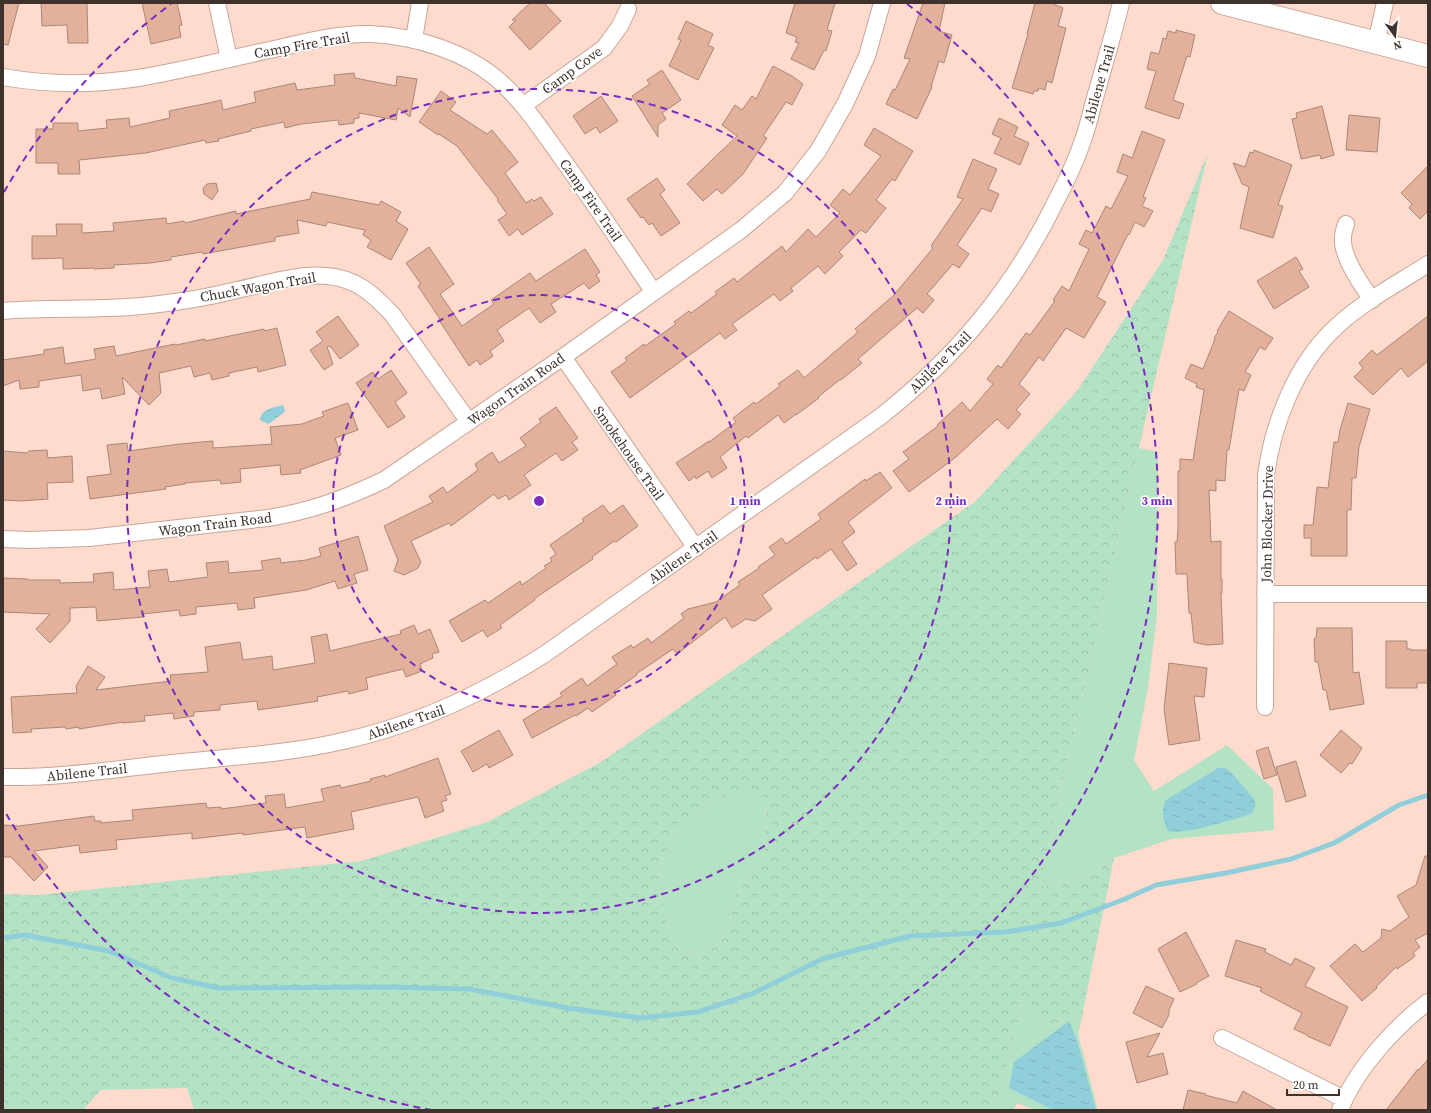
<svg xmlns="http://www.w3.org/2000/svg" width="1431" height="1113" font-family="'Source Serif 4',serif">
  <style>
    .grass { fill: #b4e2c5 }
    .forest { fill: url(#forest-crowns); fill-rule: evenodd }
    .water { fill: url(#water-ripples) }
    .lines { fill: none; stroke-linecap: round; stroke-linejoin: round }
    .stream { stroke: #90cfd9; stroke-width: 5 }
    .building { fill: #e2b09b; stroke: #a8887a }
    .street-casing { stroke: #c7a698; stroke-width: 18 }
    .secondary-casing { stroke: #c7a698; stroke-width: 24 }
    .street { stroke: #fff; stroke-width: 16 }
    .secondary { stroke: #fff; stroke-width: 22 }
    .ring { fill: none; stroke: #7b2cbf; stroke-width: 2; stroke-dasharray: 7 5 }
    .labels { text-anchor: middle; stroke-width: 3.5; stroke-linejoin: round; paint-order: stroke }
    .street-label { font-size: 14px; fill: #3f322c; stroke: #fff }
    .centre { fill: #7b2cbf; stroke: #fff; stroke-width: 2 }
    .ring-label { font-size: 12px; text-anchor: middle; font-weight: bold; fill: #7b2cbf; stroke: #fff; stroke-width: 3.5; stroke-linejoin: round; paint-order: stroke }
  </style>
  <defs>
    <pattern id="forest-crowns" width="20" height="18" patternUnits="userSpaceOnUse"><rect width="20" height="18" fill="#b4e2c5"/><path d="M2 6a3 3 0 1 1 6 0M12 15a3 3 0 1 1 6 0" fill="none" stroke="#9cc2a9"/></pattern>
    <pattern id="water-ripples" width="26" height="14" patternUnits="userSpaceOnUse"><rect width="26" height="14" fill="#90cfd9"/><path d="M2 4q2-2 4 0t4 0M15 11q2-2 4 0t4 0" fill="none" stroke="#7db2ba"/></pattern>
  </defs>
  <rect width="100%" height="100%" fill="#ffdbcd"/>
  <path class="grass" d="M1139,448L1158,452L1157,615L1148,688L1134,760L1154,791L1227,745L1273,789L1274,830L1171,839L1114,858L1084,877L1039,887Z
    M750,789L761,794L767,801L764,851L752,873L736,894L728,929L719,944L700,954L685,953L674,945L666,919L659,888L663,859L679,830L700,810L726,795Z
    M1022,1004L1053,1027L1071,1018L1082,1017L1078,1034L1098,1110H1035L1017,1103L1014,1110H996Z"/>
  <path class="forest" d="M1208,153L1139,448L1039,887L1084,877L1114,858L1082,1017L1071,1018L1053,1027L1022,1004L996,1110H194L187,1088L101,1090L83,1110H3V894L39,895L361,861L487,822L601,762L976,501L1077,391L1163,260ZM750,790L760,794L767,801L764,851L752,873L736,894L728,929L719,944L700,954L685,953L674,945L666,919L659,888L663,859L679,830L700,810L726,795Z"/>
  <path class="water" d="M283,405L285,410L284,413C278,416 274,421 268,424L260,420C261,409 274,407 283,405Z
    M1218,768H1225L1231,772L1254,799C1256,805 1256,809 1251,814C1235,819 1181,836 1168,831C1163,822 1161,809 1166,800Z
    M1069,1021L1077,1040L1096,1110H1057L1051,1109L1009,1088L1014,1062Z"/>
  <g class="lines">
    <path class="stream" d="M3,938L25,935L109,951L172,978L219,988L389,987L470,989L568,1008L640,1018L698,1012L754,993L822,959L910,936L1006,932L1061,923L1125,899L1156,885L1226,873L1291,859L1334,843L1399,805L1428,795"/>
  </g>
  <path class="building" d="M3,3H19L8,45L3,44Z
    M41,3H87L88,43H68L67,25L42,26Z
    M142,3H177L182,25L179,26L181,37L151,44Z
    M530,3H544L561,21L530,50L509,27L516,20H512Z
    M795,3H835L827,30L832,31L826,51L824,50L814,70L791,59L799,43L795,42L797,37L786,33Z
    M923,3H945L939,31L952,35L944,63L939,61L931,87H932L917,119L886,104L893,89L895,90L910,59L904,58Z
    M1035,3H1051L1063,8L1058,26L1066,28L1052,83L1047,81L1045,90L1039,88L1038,91H1034L1033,94L1012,88L1028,34H1027Z
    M686,21L713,34L708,45L714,48L698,80L669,66L681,40L678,39Z
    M1176,30L1195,35L1190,57L1187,56L1173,100L1184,104L1179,119L1145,108L1156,71L1147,69L1151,52L1159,54L1163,38L1166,39L1168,31L1176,33Z
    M773,66L792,76L803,84L792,105L786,102L763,136L767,138L743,174L722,194L717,189L703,201L687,184L737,136L722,125L735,105L742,110L752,96L756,99Z
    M662,70L681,100L662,113L666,119L658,125V137L632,96L650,84L647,80Z
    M354,73L355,78L396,86L397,76L417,79L410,117L398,108L396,120L359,113V118L354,119V123L339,125L338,120L301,124L285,128L284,122L251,129V131L218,139L219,141L206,143L205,140L146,153L79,160L80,174H58V163H36V129H53V123H78V131L107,128L106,120L129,118L130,127L170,118L169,111L209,103L221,100L223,110L256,102L254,92L295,83L297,90L335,85L334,75Z
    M441,91L456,102L450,110L487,134L492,130L518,162L505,173L526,203L532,199L534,201L541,197L553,214L522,235L518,229L509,236L498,220L507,214L497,200L498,199L457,146L439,134L438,135L419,122Z
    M601,96L618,121L600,133L596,127L585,134L573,116Z
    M1322,106L1334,155L1321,159L1320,155L1301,159L1292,119L1297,118L1296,113Z
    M1349,115L1380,118L1377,152L1346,150Z
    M999,118L1018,127L1014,136L1029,143L1020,165L994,153L1001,138L992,134Z
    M874,128L913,151L895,181L892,179L876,200L886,208L866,233L861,230L839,252L843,256L825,274L818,266L791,288L793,291L780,301L774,294L732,324L737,330L725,339L720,333L630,398L611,372L627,361L625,358L644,344L645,346L676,324L674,322L689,311L691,313L717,294L715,292L734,278L737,282L782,246L786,252L808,229L816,237L840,213L830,205L843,189L850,195L881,156L864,145Z
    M1142,131L1165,140L1143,197L1146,198L1142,206L1153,211L1144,227L1135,222L1129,235L1128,234L1097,297L1106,302L1084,338L1066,328L1043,361L1039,357L1019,384L1030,394L1016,410L1021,414L1008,429L997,419L956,457L909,492L893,471L909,459L903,452L938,426L937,425L962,402L970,411L993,384L987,379L998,365L1001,368L1026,333L1030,335L1055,301L1053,300L1062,286L1069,291L1089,249L1079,244L1086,230L1092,233L1106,206L1111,209L1128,176L1117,172L1123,154L1132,158Z
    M1254,150L1292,165L1278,205L1283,206L1273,238L1240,228L1249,187L1242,184L1233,163L1245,167L1250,152L1253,153Z
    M973,159L997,169L988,189L999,194L991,212L982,208L957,245L969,254L959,268L953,264L927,294L934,300L923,313L917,308L858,359L862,363L842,379L838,381L818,397L819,398L796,415V414L784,423L778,415L748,438L746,436L720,457L727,468L712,478L708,471L696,479L695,476L689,481L676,463L709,441V442L736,422L733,418L754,402L756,404L780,386L778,384L798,370L804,378L858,332L855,329L894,295L933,248L931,246L963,199L957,197Z
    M1428,166V211L1420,219L1409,208L1412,204L1401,193Z
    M657,178L665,190L660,194L680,223L661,236L652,223L649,225L643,217L641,218L627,199Z
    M216,183L218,191L212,200L204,194L203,188L207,184Z
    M312,192L379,205L381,201L401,212L396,221L408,229L391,260L367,247L371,240L363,235L365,230L327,222L326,226L297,220L299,233L275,237V241L203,254L202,252L171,257V260L150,263L114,265V268L94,269V268L63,269V258L32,259V236H57L56,224H82V233L114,231L113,223L166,218L167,224L184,221L185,223L236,211V214L310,199Z
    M429,247L454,284L440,294L462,326L494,304L491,300L530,273L536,281L585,249L600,272L596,275L600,281L589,289L584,283L551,304L556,312L540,323L529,308L497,330L504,341L490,351L493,356L480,365L477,360L469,366L439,320L440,319L418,286L421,284L406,263Z
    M1296,257L1303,269L1299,271L1309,287L1274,309L1257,281Z
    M1229,311L1273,338L1265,350L1260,347L1245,372L1251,375L1244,391L1239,389L1229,450H1227L1225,481L1216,480V491L1209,490L1211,542L1221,541V579H1222V593H1221L1223,644L1206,645L1194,642L1191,613H1189L1187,574H1176L1175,542H1177L1178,529V471H1180V459L1193,460L1204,390L1196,387L1197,384L1185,378L1191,364L1203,369L1215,339L1214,338L1218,332L1217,331Z
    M338,316L359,345L340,359L330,346L327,347L333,364L324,370L310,350L323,341L316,332Z
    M1428,316V361L1408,377L1401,368L1373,395L1354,377L1363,368L1359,363L1372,350L1377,355Z
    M277,328L286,365L258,372L257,367L229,373V376L212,380L210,373L194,377L191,366L159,373L161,393L149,405L122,377L125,394L102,399L100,388L83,391L81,375L39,381V387L20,389L19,380L3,386V360L44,354V350L63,347L65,364L96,359L94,349L114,346L116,356L175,344L176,345L205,339V341L264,329L265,331Z
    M391,370L407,393L395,402L405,417L388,428L356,383L373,372L378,379Z
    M348,403L358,430L335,438L341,455L300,470L301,473L281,475L280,465L240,469L241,482L221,484L220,480L185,483V484L165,487L166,489L90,499L87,477L111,474L107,445L127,443L128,451L180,444L213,441V448L272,444L270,427L302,424L324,416L322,412Z
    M1348,403L1370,409L1359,447L1356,478H1352L1351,510H1347V556H1311V538H1304V525H1313L1317,487L1328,488L1334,442H1338L1340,430Z
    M556,407L578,438L572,442L578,450L562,461L556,453L524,475L531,485L509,500L506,495L498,499L494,494L451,526L449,523L411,541L421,562L418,568L404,575L394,571L398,560L384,526L433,502L429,496L443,487L447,493L478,470L475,464L492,452L499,463L526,446L520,438L541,422L539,419Z
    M47,450L48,458L72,456L73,482L47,483L48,499L21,501L3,500V451L27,453L29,451Z
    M880,472L892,488L848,522L855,532L842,542L857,564L847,571L831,549L817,559L816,557L762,595L772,609L755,621L746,619L732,628L725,617L677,654L673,649L636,674L637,675L614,691L616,695L592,712L588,708L576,716L575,715L532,738L523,720L562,696L560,693L582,678L587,686L617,664L612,657L631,645L633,648L648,638L651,643L684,618L681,614L688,609L716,602L740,585L738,582L759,568L758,567L775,555L769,547L782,538L786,544L821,519L818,514L865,479L866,481L876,474V475Z
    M603,505L610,514L623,505L638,526L616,542L614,541L592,557L593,559L534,599L535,600L500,625L502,628L487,637L483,630L462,642L449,621L485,600L488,603L520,581L522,585L546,568L544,566L552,561L550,558L556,554L550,545L584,521L582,519Z
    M358,536L368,570L354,574L357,583L338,589L335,581L306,590L254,598L255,608L238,610L237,603L196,607V614L180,616L179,610L143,614V617L97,621L96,607L70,608V621L50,643L36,629L50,614L3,612V578L28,579V580H60V583L94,582L93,574L113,572L114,590L150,587L148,571L167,569L169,582L208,577L206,563L228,561L229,573L263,570L261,561L280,558L281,563L306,560L321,556L319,548Z
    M414,625L418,634L430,629L439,652L432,654L433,658L420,664L422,671L406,677L403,669L366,678L368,689L349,694L348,691L317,697L318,701L286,706L258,710L257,701L220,705V710L194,712V716L174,719L173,713L144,716L145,721L123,723V722L79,729V727L66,729L65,727L31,729L32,732L13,733L11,697L77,693L76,686L88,666L105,677L96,690L171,681L170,675L208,672L205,647L240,642L243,660L272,656L273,670L315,663L311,637L327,634L330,651L401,634L400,631Z
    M1317,628H1352L1353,673L1359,672L1364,704L1330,710L1326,690H1323L1318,662H1315L1314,639L1316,638Z
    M1386,641H1407V649H1411V650H1428V683H1417V688H1386Z
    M1169,663L1207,668L1204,697L1194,696L1200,740L1169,745L1164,709Z
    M499,730L513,755L489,768L487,764L473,772L461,751Z
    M1341,730L1362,748L1352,764L1350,763L1341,773L1320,755Z
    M1268,747L1277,775L1264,779L1256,751Z
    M438,758L451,794L445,796L447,800L441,802L444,811L425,818L418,797L351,812L354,829L307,838L305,827L243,835V833L192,839V833L116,840L117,849L80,853L79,845L34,851L48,867L34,881L11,857H3V825L19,826L94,816L95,821H101V823L133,820L132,810L206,803L207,808L221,807V809L266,803L265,796L284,794L286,808L324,801L321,789L340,785L341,788L371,781L370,779L385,775V777Z
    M1296,761L1306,796L1286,802L1276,767Z
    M1425,856H1428V933L1415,940L1420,947L1413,953L1415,955L1413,958L1397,969L1396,967L1376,987L1377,988L1362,1001L1330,966L1355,944L1363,952L1381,938L1382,929L1390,931L1409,917L1397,896L1416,885Z
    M1186,932L1209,976L1196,983L1197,984L1180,992L1158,949Z
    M1236,940L1266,949L1265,952L1291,965L1295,958L1315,968L1305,986L1348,1007L1330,1046L1307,1036V1035L1294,1029L1302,1013L1260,991L1262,988L1225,976Z
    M1146,986L1174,999L1169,1010V1015L1162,1028L1133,1013Z
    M1160,1033L1147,1057L1163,1053L1168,1074L1137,1083L1126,1042Z
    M1428,1059V1110H1386L1418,1069L1419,1070Z
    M1188,1090L1206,1094L1205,1095L1237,1103L1243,1091L1277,1110H1183Z"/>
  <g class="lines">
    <g class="street-casing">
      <path id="street" d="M217,3L229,59
        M414,39L420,3
        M1376,43L1385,3
        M3,77C48,85 93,85 138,78C185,70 232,58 279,48C309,41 340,33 371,34C414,36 464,51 497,79C524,102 542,131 563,160C594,203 623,247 653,291
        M524,105L604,48L620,26L628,9
        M1346,224C1345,228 1343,232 1343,237C1341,256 1361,284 1372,300
        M3,311C52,307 102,311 151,305C180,302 209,297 237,290C266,284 297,273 327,276C356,278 373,294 392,314L469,422
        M563,357L696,548
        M3,539L29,540L89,538L268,518C311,511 344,499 384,480L563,357L741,230L785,193L818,151L845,104L867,56L882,3
        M1265,594H1428
        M1265,707L1266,475C1273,422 1297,362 1337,326C1364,301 1397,284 1428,264
        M3,777C60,778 116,769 172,763C229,757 287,754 343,741C417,725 482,694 545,654L880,417C956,357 1013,289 1056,201C1066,182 1076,161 1083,140C1089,124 1092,107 1097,91C1105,62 1114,32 1121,3
        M1222,1038L1344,1099
        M1340,1110C1355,1071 1394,1027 1428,1002"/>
    </g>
    <g class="secondary-casing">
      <path id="secondary" d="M1222,3L1428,56"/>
    </g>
    <use href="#street" class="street"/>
    <use href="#secondary" class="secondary"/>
  </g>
  <g class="ring">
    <circle cx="539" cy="501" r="206"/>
    <circle cx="539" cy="501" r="412"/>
    <path d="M432 1110A618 618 0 0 1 4 810M4 192A618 618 0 0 1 171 4M907 4A618 618 0 0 1 646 1110"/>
  </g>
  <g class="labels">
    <g class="street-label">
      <text transform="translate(302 45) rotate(-10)" y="5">Camp Fire Trail</text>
      <text transform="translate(572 70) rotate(-36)" y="5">Camp Cove</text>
      <text transform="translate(1099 84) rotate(-74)" y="5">Abilene Trail</text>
      <text transform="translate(591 200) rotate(55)" y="5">Camp Fire Trail</text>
      <text transform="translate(258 287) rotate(-10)" y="5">Chuck Wagon Trail</text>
      <text transform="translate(940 362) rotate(-45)" y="5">Abilene Trail</text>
      <text transform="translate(516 389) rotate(-35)" y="5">Wagon Train Road</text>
      <text transform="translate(629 453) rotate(55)" y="5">Smokehouse Trail</text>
      <text transform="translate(215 524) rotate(-7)" y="5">Wagon Train Road</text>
      <text transform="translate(1267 524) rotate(-89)" y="5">John Blocker Drive</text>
      <text transform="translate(683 557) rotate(-35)" y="5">Abilene Trail</text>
      <text transform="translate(406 722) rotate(-19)" y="5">Abilene Trail</text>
      <text transform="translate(87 772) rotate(-6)" y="5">Abilene Trail</text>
    </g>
  </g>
  <circle cx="539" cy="501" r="6" class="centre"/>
  <g class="ring-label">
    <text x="745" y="505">1 min</text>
    <text x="951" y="505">2 min</text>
    <text x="1157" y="505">3 min</text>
  </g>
  <rect width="1431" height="1113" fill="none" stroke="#3f322c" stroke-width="8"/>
  <g transform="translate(1395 36) rotate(165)" stroke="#ffffff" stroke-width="3" paint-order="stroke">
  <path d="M0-3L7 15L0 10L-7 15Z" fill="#3f322c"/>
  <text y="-6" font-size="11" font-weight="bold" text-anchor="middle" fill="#3f322c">N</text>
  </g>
  <path d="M1287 1089v6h52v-6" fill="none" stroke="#3f322c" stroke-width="2"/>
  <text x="1293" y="1089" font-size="12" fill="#3f322c" stroke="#ffffff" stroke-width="3" paint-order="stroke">20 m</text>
</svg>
